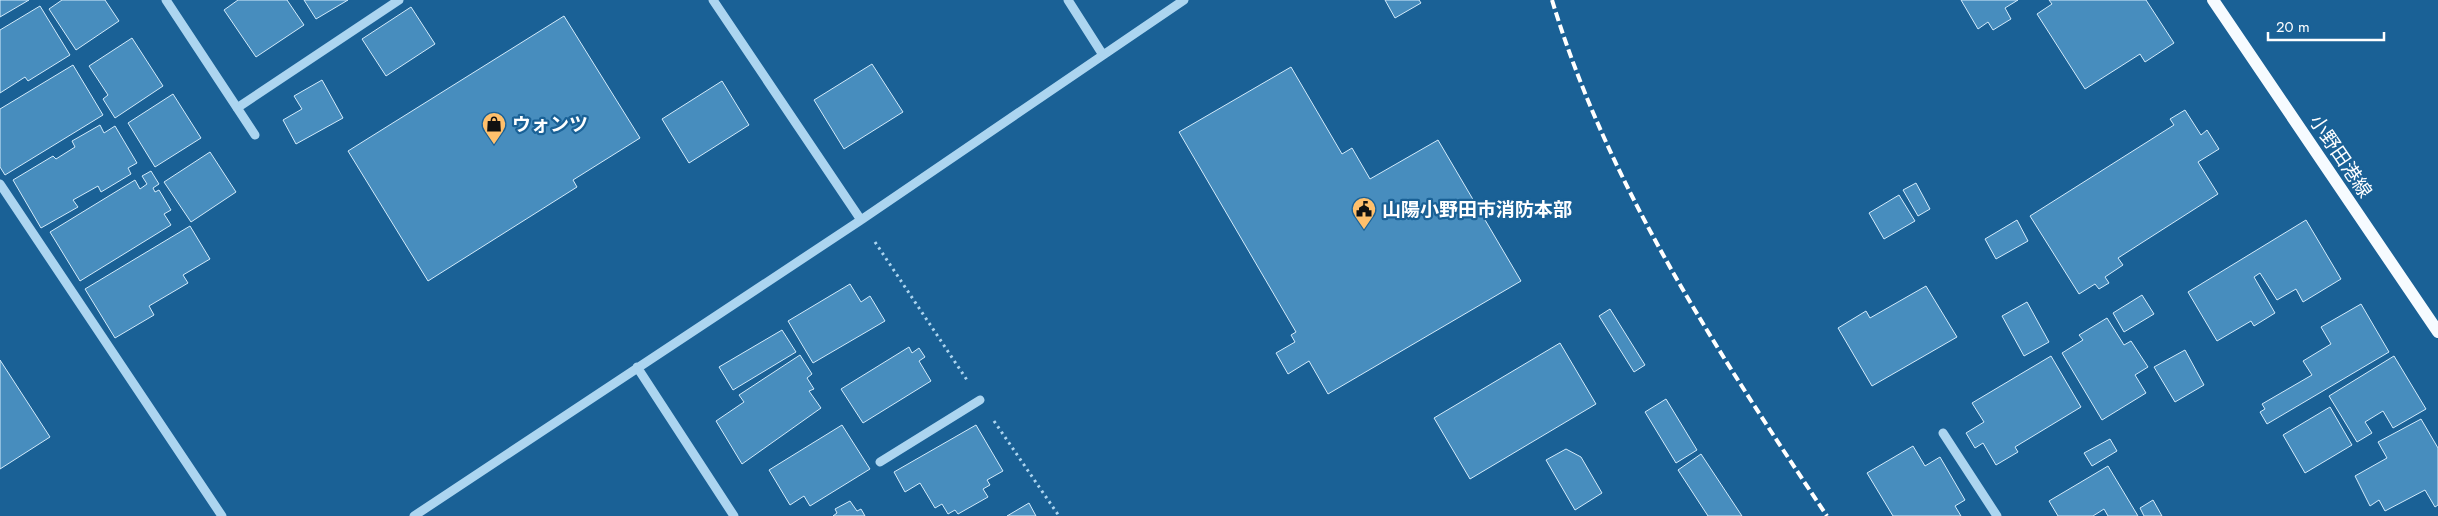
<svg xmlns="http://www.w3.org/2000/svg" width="2438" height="516" font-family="Jost,'Noto Sans JP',sans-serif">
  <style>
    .building { fill: #478dbe; stroke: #d3ebfb }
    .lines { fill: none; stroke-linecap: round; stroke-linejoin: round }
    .path { stroke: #acd5f0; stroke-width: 3; stroke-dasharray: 2.5 4; stroke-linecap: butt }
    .minor { stroke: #acd5f0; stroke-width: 9 }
    .major { stroke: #f6fbff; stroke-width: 12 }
    .rail { stroke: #fff; stroke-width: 4; stroke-dasharray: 9 4; stroke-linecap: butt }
    .labels { text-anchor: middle; stroke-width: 4.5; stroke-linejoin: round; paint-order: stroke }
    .poi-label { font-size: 19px; font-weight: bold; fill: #fff; stroke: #1a6196; text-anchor: start }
    .street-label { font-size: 19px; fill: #fff; stroke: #1a6196 }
  </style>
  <rect width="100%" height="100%" fill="#1a6196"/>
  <path class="building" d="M0,0H29L0,17Z
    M62,0H105L119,21L76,50L49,9Z
    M238,0H287L304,25L256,57L224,10Z
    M304,0H348L316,19Z
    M1385,0H1419L1421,3L1395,18Z
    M1961,0H2018L2005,8L2011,19L1993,30L1988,22L1978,29Z
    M2049,0H2146L2174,43L2145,62L2140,54L2085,89L2037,14L2052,4Z
    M40,6L70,55L28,81L25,77L0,93V30Z
    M411,7L435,44L386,76L362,39Z
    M564,16L640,138L573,180L577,187L428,281L348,151Z
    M132,38L163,86L115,118L103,99L108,95L89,66Z
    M872,64L903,112L844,149L814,100Z
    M73,65L103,115L5,175L0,167V109Z
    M1291,67L1342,154L1352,148L1370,179L1438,140L1521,281L1328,394L1309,361L1288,374L1276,353L1295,342L1291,335L1296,332L1179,132Z
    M322,80L343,118L296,144L283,120L302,109L294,96Z
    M722,81L749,125L689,163L662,119Z
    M173,94L201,138L155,167L128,123Z
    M2185,110L2201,135L2207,130L2219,149L2198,162L2218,194L2118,258L2123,265L2105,277L2109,283L2099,289L2095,284L2079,294L2030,216L2174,125L2170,119Z
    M100,125L104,133L115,126L137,163L128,168L131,174L101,192L98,186L73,200L78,207L41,228L13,180L53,156L56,159L75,147L72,141Z
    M210,152L236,192L191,222L164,182Z
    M151,171L159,184L153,188L155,192L159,190L171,210L164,214L171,225L80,281L50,232L135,180L140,189L147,184L142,176Z
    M1916,183L1930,209L1918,216L1903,190Z
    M1899,195L1915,221L1884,239L1869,213Z
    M2017,220L2028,241L1996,259L1985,239Z
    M2306,220L2341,279L2303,302L2296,289L2277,300L2260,273L2254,277L2275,313L2254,326L2251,321L2217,341L2188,292Z
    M190,226L210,259L183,275L188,283L149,306L154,315L115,338L85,289Z
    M850,284L861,302L870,296L885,321L813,363L788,321Z
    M1926,286L1957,337L1872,386L1838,328L1866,311L1870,318Z
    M2142,295L2154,314L2124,332L2113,313Z
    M2027,302L2049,342L2024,356L2002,316Z
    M2361,304L2389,352L2267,424L2260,412L2265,409L2262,404L2312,375L2303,361L2331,344L2321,327Z
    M1610,309L1645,365L1634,372L1599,316Z
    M2107,318L2124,345L2131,341L2148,367L2135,375L2146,393L2102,420L2062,353L2083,340L2079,335Z
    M782,330L796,352L733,390L719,367Z
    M1560,343L1596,404L1470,479L1434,418Z
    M909,347L912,353L919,348L925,357L919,361L931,381L863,423L841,389Z
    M2185,350L2204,385L2175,402L2154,367Z
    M800,355L812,374L807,378L814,389L809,391L821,408L742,464L716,421L744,402L739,395Z
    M2051,356L2081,407L2015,447L2018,452L1996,465L1983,443L1975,448L1966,433L1984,422L1972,403Z
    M2394,356L2426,409L2393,428L2383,411L2365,422L2372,433L2357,442L2329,396Z
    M0,360L50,437L0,469Z
    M1666,399L1697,450L1676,463L1645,412Z
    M2330,407L2352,445L2305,473L2283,435Z
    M2421,419L2438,448V505L2435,507L2425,490L2385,511L2379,500L2370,506L2355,476L2387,458L2378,442Z
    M842,425L870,469L810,506L804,496L790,505L769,470Z
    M976,425L1003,471L987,480L990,485L983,489L988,497L958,514L955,510L948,514L942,504L935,508L920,483L905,492L894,472Z
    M2110,439L2117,451L2092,466L2084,453Z
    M1913,446L1925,466L1940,457L1965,500L1955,506L1961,516H1893L1867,473Z
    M1566,449L1581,457L1602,493L1575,510L1546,460Z
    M1701,454L1742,516H1708L1678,470Z
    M2108,466L2138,516H2108L2104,509L2093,516H2058L2049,501Z
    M2153,500L2162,516H2144L2140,508Z
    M850,501L857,511L861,509L865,516H833L837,513L835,509Z
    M1029,503L1036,516H1007Z"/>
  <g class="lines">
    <path class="path" d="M875,242L967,380
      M994,421L1059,516"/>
    <path class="minor" d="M166,0L255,135
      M713,0L861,220
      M1068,0L1103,55
      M237,108L399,0
      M0,184L222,516
      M637,367L734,516
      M1943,433L1997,516
      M880,462L980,400
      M414,516L861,220L1184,0"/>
    <path class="major" d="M2213,0L2438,332"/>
    <path class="rail" d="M1552,0C1609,188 1719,354 1827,516"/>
  </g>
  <defs>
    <g id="shop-pin" transform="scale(1.25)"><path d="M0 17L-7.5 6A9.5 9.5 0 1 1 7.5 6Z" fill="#ffc06c" stroke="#1a6196"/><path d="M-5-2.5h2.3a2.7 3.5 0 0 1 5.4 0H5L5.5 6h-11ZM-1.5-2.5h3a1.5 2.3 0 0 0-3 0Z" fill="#111"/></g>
    <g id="civic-pin" transform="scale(1.25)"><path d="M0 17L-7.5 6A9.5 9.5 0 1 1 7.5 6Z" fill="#ffc06c" stroke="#1a6196"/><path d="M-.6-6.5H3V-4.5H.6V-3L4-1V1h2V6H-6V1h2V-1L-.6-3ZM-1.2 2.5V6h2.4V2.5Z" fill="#111"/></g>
  </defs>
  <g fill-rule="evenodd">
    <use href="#shop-pin" x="494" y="124"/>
    <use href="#civic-pin" x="1364" y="209"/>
  </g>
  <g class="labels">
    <g class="poi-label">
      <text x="512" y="131">ウォンツ</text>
      <text x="1382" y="216">山陽小野田市消防本部</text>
    </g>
    <g class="street-label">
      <text transform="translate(2341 156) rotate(56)" y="7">小野田港線</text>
    </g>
  </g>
  <path d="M2268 32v8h116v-8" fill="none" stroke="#ffffff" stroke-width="2.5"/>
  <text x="2276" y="32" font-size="15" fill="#ffffff" stroke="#1a6196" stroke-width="4" paint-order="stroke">20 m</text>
</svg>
